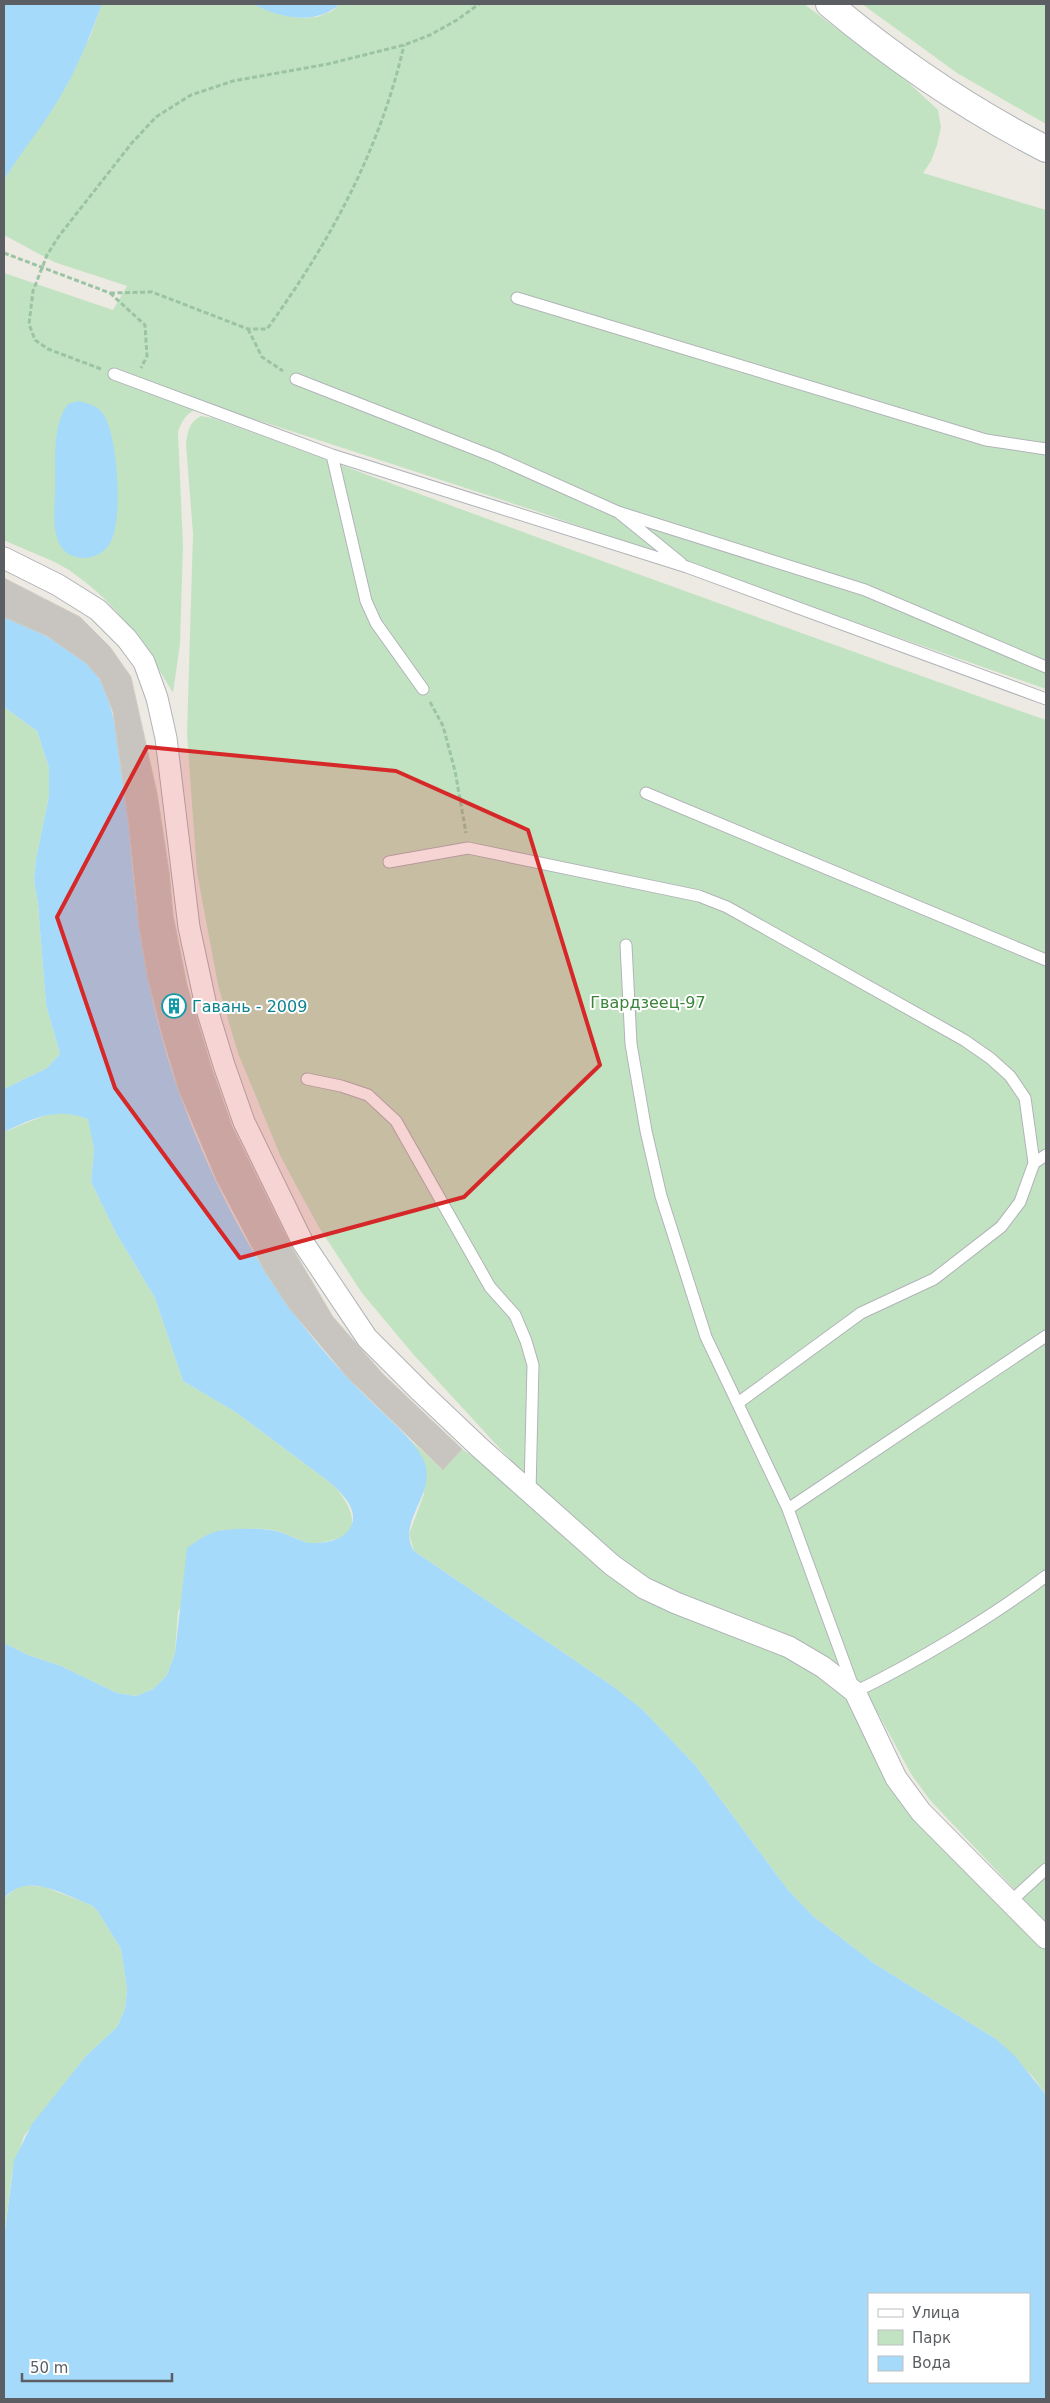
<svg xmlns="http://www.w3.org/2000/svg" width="1050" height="2403" font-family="'DejaVu Sans',sans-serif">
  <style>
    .green { fill: #c2e3c1 }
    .water { fill: #a6dafa; fill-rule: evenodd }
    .building { fill: #c8c5c0; stroke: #d1ccc2 }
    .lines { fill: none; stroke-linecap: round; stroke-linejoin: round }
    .service-casing { stroke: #b0b4b8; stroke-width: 13 }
    .minor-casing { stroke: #b0b4b8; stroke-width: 23 }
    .tertiary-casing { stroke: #b0b4b8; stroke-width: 28 }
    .path { stroke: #9bc4a4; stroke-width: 3; stroke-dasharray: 5 2.5; stroke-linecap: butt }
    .service { stroke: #fff; stroke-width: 11 }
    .minor { stroke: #fff; stroke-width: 21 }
    .tertiary { stroke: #fff; stroke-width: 26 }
    .path-bridge { stroke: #9bc4a4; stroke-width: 3; stroke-dasharray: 5 2.5; stroke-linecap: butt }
    .marked { fill: #d62828; fill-opacity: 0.2; stroke: #d62828; stroke-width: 4; stroke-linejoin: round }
    .labels { text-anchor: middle; stroke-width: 4; stroke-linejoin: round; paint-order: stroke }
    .park-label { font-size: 16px; fill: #3a833a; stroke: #fff }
    .culture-label { font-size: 16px; fill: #0d838f; stroke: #fff; text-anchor: start }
  </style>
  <rect width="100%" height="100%" fill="#edeae3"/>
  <path class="green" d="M102,4H253L282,15L298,18L317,17L332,11L340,4H804L909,83L938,110L941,127L937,145L931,161L923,173L1046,210V689L536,511L226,410C201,408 188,404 178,432L183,546L180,644L173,693C148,649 116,602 73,573C56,560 24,550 4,540V273L113,310L127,286L54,262L4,235V180L90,37Z
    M862,4H1046V124L957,73Z
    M201,416L213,418C490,520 767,622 1046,720V1923L930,1800L911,1774L879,1715L862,1693L653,1585L586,1533L504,1453L413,1354L362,1293L320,1229L299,1191L280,1155L238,1053L218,985L197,873L187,734L193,534L186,444C188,431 189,422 201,416Z
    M4,707L37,731L49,768V796L36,859L34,880L38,904L46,1005L60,1054L47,1068L4,1089Z
    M51,1113H71L89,1119L94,1149L91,1182L116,1233L155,1298L183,1381L237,1413L332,1484C348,1500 368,1533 332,1540C325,1542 316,1544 309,1543C296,1540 285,1532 272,1530C256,1527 237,1530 221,1530L178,1612L175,1653L167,1675L153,1689L136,1696L117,1693L61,1666L28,1655L4,1643V1132Z
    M409,1439L443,1470L462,1449L472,1456L479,1447L583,1546L786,1651L848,1700L864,1726L1046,1951V2095L1033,2077L996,2039L875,1964L814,1917L788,1890L695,1765L642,1709L614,1687L414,1551L409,1534L424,1494Z
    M27,1885L45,1887L91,1905L97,1910L121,1949L127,1989L125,2009L117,2027L86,2056L24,2136L12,2172L4,2238V1899L17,1887Z"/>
  <path class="water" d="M4,4H102C88,42 73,79 50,113C36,135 18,156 4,180Z
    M253,4H340C315,26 280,18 253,4Z
    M78,401C88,403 99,406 104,415C118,437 124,523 109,545C103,553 95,557 86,558C49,559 54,518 55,493C56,465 51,427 68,404Z
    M4,617C31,627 89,655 101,682C125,733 127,817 133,874C140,948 154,1022 179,1092C211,1180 256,1270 317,1343C336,1366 358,1389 380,1410C395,1425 413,1439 423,1459C440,1491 395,1521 414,1551L614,1687L642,1709L695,1765L788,1890L814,1917L875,1964L996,2039L1015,2056L1046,2095V2399H4V2238L14,2160L32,2124L86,2056L117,2027L125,2009L127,1989L121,1949L97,1910L91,1905C64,1895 26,1870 4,1899V1643L28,1655L61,1666L117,1693L136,1696L153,1689L167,1675L175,1653L187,1548C198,1540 210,1531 224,1530C239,1529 256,1528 270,1530C284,1531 297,1541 310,1543C326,1544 351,1539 353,1519C354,1505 341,1493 332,1484L237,1413L183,1381L155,1298L116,1233L91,1182L94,1149L88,1119C54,1107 35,1118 4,1132V1089L47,1068L60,1054L46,1005L38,904L34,880L36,859L49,796V768L37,731L4,707ZM869,2294H1029V2382H869Z"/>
  <path class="building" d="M4,578L80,617L110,647L131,677L157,793L169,871L173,915L187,985L212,1069L232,1126L291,1246L333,1317L383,1374L462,1449L443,1470L348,1378L289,1308L264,1270L217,1181L179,1091L162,1035L148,979L139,926L129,827L113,712L100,679L86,663L47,636L4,617Z"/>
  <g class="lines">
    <g class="service-casing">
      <path id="service" d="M517,298L986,440L1046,449
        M114,374L332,455L687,567L1046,699
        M296,379L495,457L618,512L681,563
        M332,455L366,601L376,623L423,689
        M618,512L865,590L1046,667
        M646,793L1046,960
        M389,862L468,848L699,896L727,907L964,1040L990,1058L1010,1076L1025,1098L1034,1163L1020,1202L1001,1227L934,1279L861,1313L738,1403
        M626,945L631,1044L646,1131L661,1196L706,1337L788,1509L855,1692C918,1661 989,1619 1046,1576
        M307,1079L341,1086L368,1095L396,1121L490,1287L515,1315L526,1341L533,1365L530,1491
        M1034,1163L1046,1155
        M788,1509L1046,1336
        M1011,1901L1046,1869"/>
    </g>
    <g class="minor-casing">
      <path id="minor" d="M4,558L58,585L98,610L127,639L144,662L157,698L166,738L189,927L206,1006L224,1065L244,1122L302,1241L367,1338L420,1391L479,1447L612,1565L644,1588L676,1603L789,1647L823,1667L855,1692L896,1778L921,1812L1046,1938"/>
    </g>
    <g class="tertiary-casing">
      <path id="tertiary" d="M829,4C896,60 968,109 1046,149"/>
    </g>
    <path class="path" d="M110,293L145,325L147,356L141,368
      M110,293L152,292L248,329H267C330,242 380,150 404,45
      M248,329L262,357L283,371
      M101,369L48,349L35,340L29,324L33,291L47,255L59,236L131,144L156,117L191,95L233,81L328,64L404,45L430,35L457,20L479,4
      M430,702L443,726L455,771L466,833"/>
    <use href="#service" class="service"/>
    <use href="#minor" class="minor"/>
    <use href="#tertiary" class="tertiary"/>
    <path class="path-bridge" d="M4,253L110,293"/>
  </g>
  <path class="marked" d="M147,747L396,771L528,830L600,1065L464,1197L240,1258L115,1088L57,917Z"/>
  <defs>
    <g id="building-ring" transform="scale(1.25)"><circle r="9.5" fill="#fff" stroke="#0f9aa8" stroke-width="1.5"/><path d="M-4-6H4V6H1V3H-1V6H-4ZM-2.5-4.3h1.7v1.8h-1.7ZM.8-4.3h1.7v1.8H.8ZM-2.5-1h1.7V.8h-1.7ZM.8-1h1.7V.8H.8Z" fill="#0f9aa8"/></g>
  </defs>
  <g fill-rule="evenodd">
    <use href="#building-ring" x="174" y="1006"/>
  </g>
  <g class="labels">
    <g class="park-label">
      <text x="648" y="1008">Гвардзеец-97</text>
    </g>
    <g class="culture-label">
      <text x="192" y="1012">Гавань - 2009</text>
    </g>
  </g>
  <rect width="1050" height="2403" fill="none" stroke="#5b5f63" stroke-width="10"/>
  <rect x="868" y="2293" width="162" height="90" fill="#ffffff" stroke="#bdbfc1"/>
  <rect x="878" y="2309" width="25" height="8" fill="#ffffff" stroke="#bdbfc1"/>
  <text x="912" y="2318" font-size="15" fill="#5b5f63">Улица</text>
  <rect x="878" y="2330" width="25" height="15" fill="#c2e3c1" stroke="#bdbfc1"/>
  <text x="912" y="2343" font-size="15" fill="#5b5f63">Парк</text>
  <rect x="878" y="2356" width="25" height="15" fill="#a6dafa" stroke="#bdbfc1"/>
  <text x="912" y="2368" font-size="15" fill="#5b5f63">Вода</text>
  <path d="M22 2373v8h150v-8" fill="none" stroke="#5b5f63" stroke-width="2.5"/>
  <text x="30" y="2373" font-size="15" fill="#5b5f63" stroke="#ffffff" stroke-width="4" paint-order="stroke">50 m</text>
</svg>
